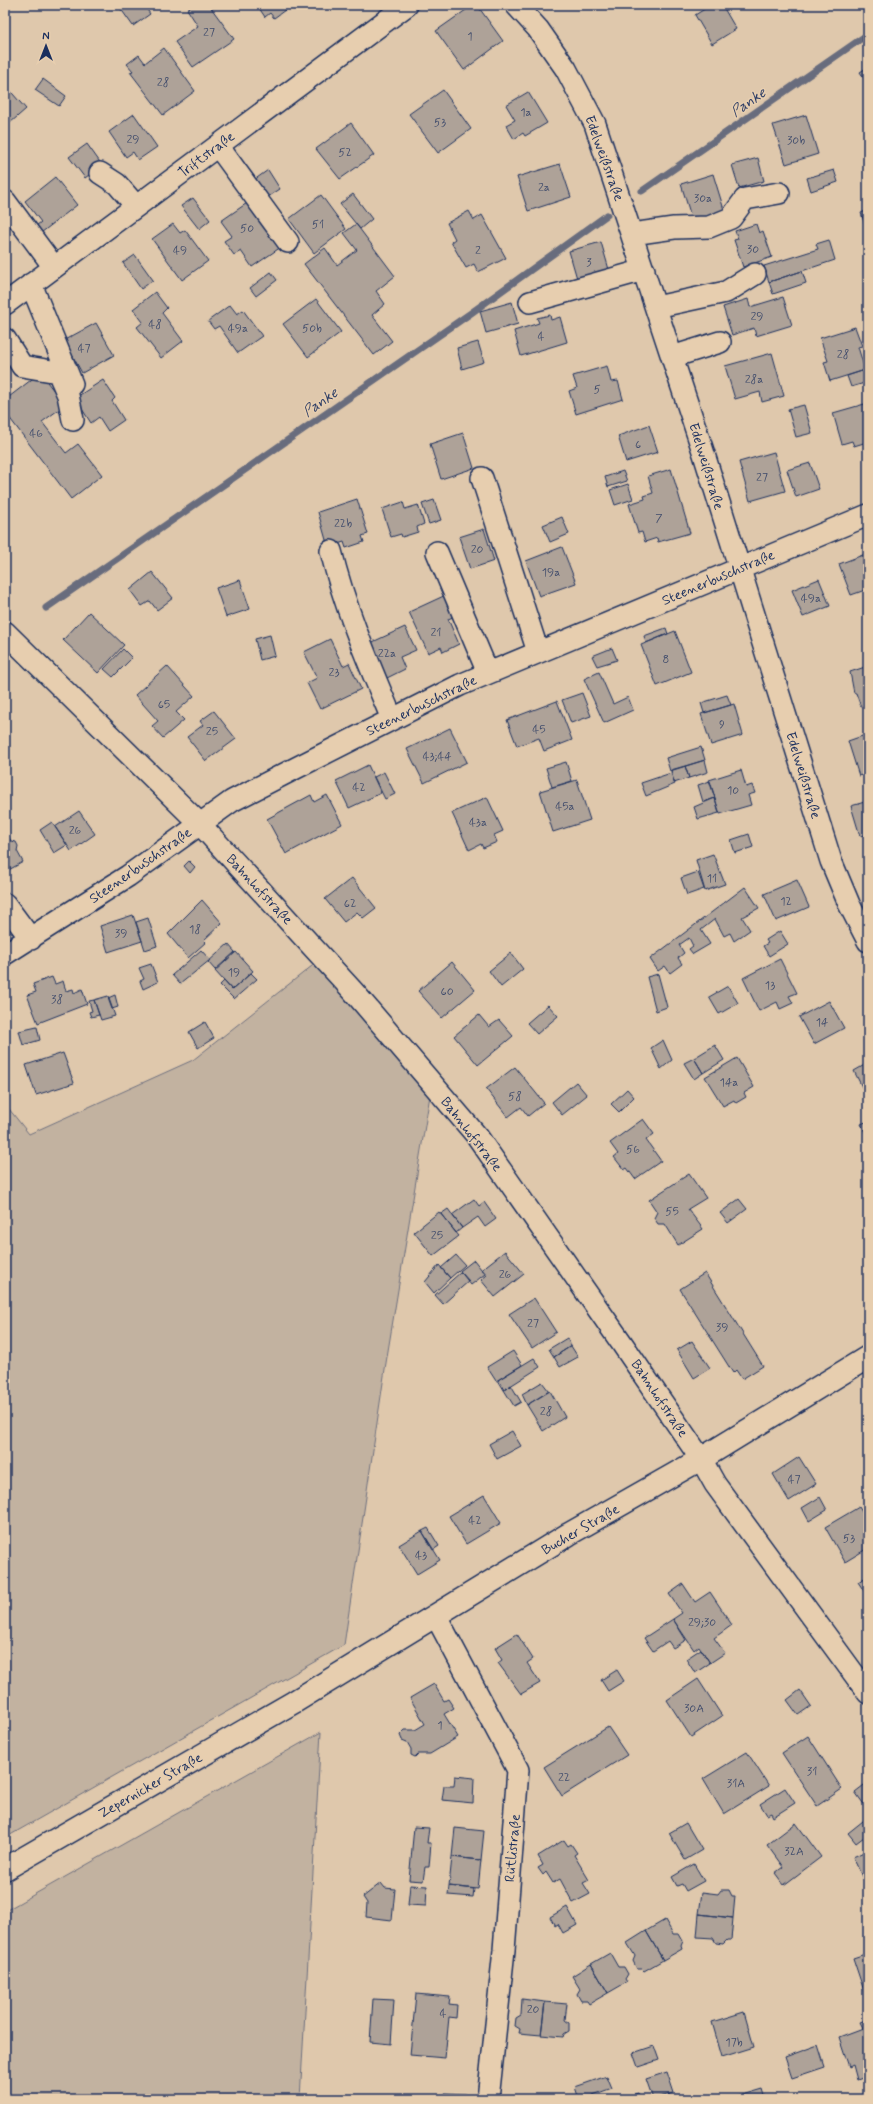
<svg xmlns="http://www.w3.org/2000/svg" width="873" height="2104" font-family="Mynerve,sans-serif">
  <style>
    .green { fill: #c2b2a0; stroke: #6e707f }
    .lines { fill: none; stroke-linecap: round; stroke-linejoin: round }
    .stream { stroke: #686c7d; stroke-width: 7 }
    .building { fill: #aea298; stroke: #1b2f5e }
    .minor-casing { stroke: #1b2f5e; stroke-width: 24 }
    .major-casing { stroke: #1b2f5e; stroke-width: 25 }
    .minor { stroke: #e7ceaf; stroke-width: 21 }
    .major { stroke: #e7ceaf; stroke-width: 22 }
    .labels { text-anchor: middle; stroke-width: 3; stroke-linejoin: round; paint-order: stroke }
    .number-label { font-size: 12px; fill: #404c6c }
    .street-label { font-size: 14px; fill: #1b2f5e; stroke: #e7ceaf }
    .water-label { font-size: 15px; font-style: italic; fill: #2e3e66; stroke: #e7ceaf }
  </style>
  <rect width="100%" height="100%" fill="#dfc8ac"/>
  <filter id="ink" filterUnits="userSpaceOnUse"><feTurbulence type="fractalNoise" baseFrequency=".025" numOctaves="2"/><feDisplacementMap in="SourceGraphic" scale="8" xChannelSelector="R" yChannelSelector="G"/><feConvolveMatrix kernelMatrix="1 2 1 2 8 2 1 2 1" color-interpolation-filters="sRGB"/></filter>
  <g filter="url(#ink)">
    <path class="green" d="M317,962L432,1083L385,1369L344,1645L5,1838V1104L29,1134L193,1060Z
      M321,1732L300,2099H5V1911Z"/>
    <g class="lines">
      <path class="stream" d="M642,191L868,34
        M46,608L471,313L607,215"/>
    </g>
    <path class="building" d="M118,5H144L150,14L133,26Z
      M193,5H209L234,39L193,67L175,42L198,26L187,9Z
      M257,5H283L285,10L274,18L270,13L265,17Z
      M473,5H477L503,41L464,70L436,31Z
      M711,5H722L736,29L712,44L695,15Z
      M164,48L195,91L163,115L130,72L133,71L127,64L139,55L145,63Z
      M868,67V84L860,72Z
      M43,79L66,96L59,106L35,90Z
      M6,86L26,109L10,123L5,117Z
      M443,90L471,129L438,153L409,114Z
      M528,92L547,123L525,136L523,133L514,139L506,125L515,120L506,105Z
      M134,114L157,147L138,160L133,152L126,157L109,132Z
      M806,115L818,154L786,164L773,125Z
      M351,123L374,155L340,179L316,149Z
      M87,144L102,165L85,178L69,157Z
      M758,158L764,181L739,188L732,165Z
      M560,164L571,197L528,211L517,177Z
      M268,170L280,189L262,201L250,183Z
      M834,170L838,182L811,191L807,178Z
      M713,174L725,213L693,223L681,184Z
      M55,177L77,205L37,236L32,229L41,222L25,201Z
      M353,194L372,219L360,229L340,204Z
      M321,195L346,229L314,253L289,219Z
      M193,198L210,220L199,229L181,206Z
      M250,201L281,247L252,267L241,251L234,255L224,241L232,236L221,221Z
      M868,210V234L861,213Z
      M469,211L474,220L482,215L506,258L478,272L474,264L466,268L451,242L455,239L447,223Z
      M173,224L180,233L185,230L208,261L182,280L152,239Z
      M356,224L395,276L376,291L385,304L372,315L392,341L374,355L304,264L325,248L337,265L357,250L344,233Z
      M756,224L759,233L763,231L772,257L743,267L734,240L738,239L735,231Z
      M829,240L835,260L769,282L764,266L818,249L816,244Z
      M601,242L610,273L578,282L569,251Z
      M135,255L153,280L141,289L123,263Z
      M802,271L806,283L773,294L769,282Z
      M271,272L277,280L256,296L250,288Z
      M155,292L167,308L162,313L183,341L161,358L137,327L143,322L133,309Z
      M783,297L792,325L756,336L754,328L732,335L723,307L748,299L750,307Z
      M316,299L341,332L308,357L283,324Z
      M512,302L518,324L486,333L480,311Z
      M230,305L237,314L243,310L262,336L238,353L219,326L214,329L208,321Z
      M550,315L551,320L560,317L567,342L521,356L514,331L539,323L537,318Z
      M96,323L114,355L82,373L70,351L57,344Z
      M855,327L862,346L858,347L865,370L830,381L824,362L828,361L820,338Z
      M478,342L484,362L462,369L457,348Z
      M772,353L784,396L762,402L760,392L735,399L725,366Z
      M607,366L611,382L618,381L623,399L576,414L569,391L577,388L573,376Z
      M868,369V382L851,387L847,376Z
      M40,373L65,405L42,422L66,453L78,444L102,475L71,499L5,412V400Z
      M103,380L115,398L112,401L124,420L108,431L99,417L91,423L75,398Z
      M868,403V436L865,437L867,442L854,446L852,441L842,444L833,413Z
      M804,405L812,433L796,437L788,409Z
      M649,425L658,452L626,462L618,436Z
      M463,433L474,468L441,479L430,444Z
      M774,452L785,491L750,501L739,462Z
      M810,463L819,489L796,497L787,470Z
      M671,469L690,533L658,542L657,538L645,542L642,532L638,533L629,504L645,499L644,496L653,493L648,476Z
      M623,471L627,481L608,487L605,477Z
      M628,484L633,499L615,505L610,490Z
      M357,499L368,534L362,536L364,542L346,548L344,542L328,547L318,512Z
      M434,500L441,520L429,524L422,504Z
      M403,502L405,509L418,505L424,524L417,527L418,532L402,537L401,534L391,537L382,509Z
      M562,517L569,534L550,542L543,525Z
      M484,529L494,561L470,569L459,537Z
      M562,547L576,583L539,596L526,561Z
      M868,553V589L851,595L839,564Z
      M152,572L173,598L157,610L150,601L142,606L130,590Z
      M819,579L830,606L803,617L792,590Z
      M240,580L250,609L226,617L216,588Z
      M448,594L458,615L448,619L459,644L443,652L441,647L428,653L409,612Z
      M89,612L124,645L98,673L63,640Z
      M405,627L416,650L400,657L405,669L381,681L364,646Z
      M666,628L668,634L646,643L644,636Z
      M675,631L691,672L657,686L641,645Z
      M270,635L275,656L260,660L255,639Z
      M330,639L343,666L349,663L361,689L320,709L307,683L317,678L304,652Z
      M612,648L617,660L597,666L592,656Z
      M123,649L132,658L113,677L104,669Z
      M167,666L194,696L176,712L184,720L163,738L152,726L158,721L135,695Z
      M868,666V705L861,707L856,693H854L850,672Z
      M599,672L613,704L628,697L633,710L604,723L584,679Z
      M582,693L591,716L571,723L562,700Z
      M727,695L731,705L704,713L701,703Z
      M557,701L572,740L544,751L539,738L517,746L507,720Z
      M734,704L743,735L711,745L701,714Z
      M214,711L236,739L206,761L187,737L203,725L200,721Z
      M450,728L467,762L424,783L407,749Z
      M868,734V773L859,776L848,741Z
      M701,747L705,760L670,771L666,758Z
      M705,760L708,772L689,778L685,766Z
      M566,762L572,781L552,787L546,768Z
      M368,765L381,793L349,808L336,781Z
      M685,766L689,778L674,783L671,770Z
      M741,770L746,787L752,785L755,793L748,795L751,805L720,814L709,780Z
      M384,772L395,794L385,799L374,777Z
      M671,773L675,784L646,796L641,783Z
      M577,780L590,820L553,832L540,791Z
      M710,781L715,798L703,802L698,785Z
      M311,795L314,802L327,795L342,824L286,854L267,819Z
      M487,797L503,831L494,835L497,842L483,848L481,844L469,850L452,813Z
      M715,798L719,813L698,819L694,807Z
      M868,801V834L860,836L851,806Z
      M79,811L95,834L71,851L55,827Z
      M52,822L67,845L54,853L40,830Z
      M7,834L11,841L16,842L18,846L17,851L23,862L5,872V835Z
      M749,834L753,847L735,853L731,840Z
      M713,854L725,884L705,891L696,860Z
      M189,861L195,867L190,873L184,866Z
      M698,872L704,889L687,895L681,878Z
      M352,878L376,908L363,918L357,912L344,922L325,899Z
      M797,880L809,907L776,921L764,894Z
      M745,887L759,908L742,917L750,930L734,941L730,933L724,936L715,919L701,930L710,944L693,954L689,949L693,946L689,938L679,945L684,953L678,958L682,964L670,973L665,966L658,971L650,959Z
      M202,900L222,923L204,940L206,942L188,958L168,934Z
      M133,915L142,941L108,952L100,926Z
      M148,918L157,946L145,950L136,922Z
      M780,931L788,944L769,956L763,946L768,943L766,940Z
      M228,944L235,952L215,970L208,962Z
      M201,950L210,960L180,984L172,975Z
      M236,952L253,971L232,990L215,971Z
      M511,953L523,969L501,987L489,971Z
      M780,959L797,993L789,996L793,1003L780,1009L777,1002L759,1011L743,978Z
      M452,962L475,990L442,1018L418,991Z
      M151,964L158,982L143,989L140,981L144,979L139,968Z
      M251,973L257,979L234,999L220,985L224,981L232,990Z
      M658,974L667,1007L656,1011L647,977Z
      M52,977L55,984L63,981L66,991L73,989L74,993L82,989L87,1004L38,1023L27,995L36,992L33,984Z
      M728,986L738,1003L719,1014L709,997Z
      M115,995L118,1007L112,1009L108,998Z
      M108,996L115,1016L101,1020L94,1000Z
      M94,1000L99,1015L91,1017L89,1012L92,1011L89,1001Z
      M829,1001L844,1028L814,1044L799,1017Z
      M548,1005L558,1016L537,1034L527,1023Z
      M479,1015L489,1027L499,1020L513,1036L478,1065L454,1036Z
      M205,1022L214,1038L198,1048L189,1032Z
      M37,1027L40,1040L23,1045L19,1031Z
      M663,1040L672,1060L661,1069L651,1048Z
      M715,1045L724,1060L703,1073L694,1058Z
      M63,1053L74,1083L36,1095L26,1065Z
      M694,1058L703,1073L694,1079L684,1063Z
      M737,1058L754,1087L744,1093L746,1097L736,1103L734,1100L723,1106L705,1077Z
      M868,1063V1099L854,1071Z
      M515,1067L544,1103L528,1116L521,1107L508,1117L486,1089Z
      M576,1082L587,1095L562,1115L552,1102Z
      M627,1089L634,1097L619,1112L611,1104Z
      M643,1119L654,1134L646,1140L661,1161L635,1179L627,1168L624,1170L614,1157L618,1154L610,1143Z
      M868,1121V1138L861,1124Z
      M689,1174L706,1198L688,1209L703,1229L678,1245L665,1224H658L654,1218L657,1212L649,1200Z
      M474,1199L479,1206L484,1202L496,1219L485,1227L478,1217L462,1228L452,1215Z
      M739,1199L747,1209L728,1223L720,1213Z
      M448,1209L462,1228L456,1233L441,1214Z
      M439,1212L459,1236L433,1256L414,1232Z
      M505,1251L524,1274L495,1297L481,1280L487,1275L482,1269Z
      M456,1255L465,1265L450,1278L441,1268Z
      M474,1260L485,1274L471,1285L460,1271Z
      M439,1265L450,1278L434,1293L425,1282Z
      M461,1272L469,1281L443,1304L435,1295Z
      M705,1273L763,1366L742,1379L736,1370L733,1373L680,1289Z
      M534,1298L556,1332L532,1348L509,1314Z
      M567,1338L571,1346L554,1357L549,1349Z
      M692,1341L710,1368L694,1378L677,1350Z
      M571,1346L578,1357L560,1367L554,1357Z
      M513,1351L522,1365L496,1381L487,1367Z
      M534,1358L540,1367L504,1390L498,1380Z
      M542,1382L549,1391L527,1405L522,1394Z
      M511,1385L521,1402L514,1406L504,1390Z
      M550,1391L565,1417L543,1431L527,1405Z
      M512,1431L521,1446L497,1459L489,1444Z
      M799,1457L816,1484L789,1501L773,1474Z
      M484,1495L501,1523L466,1544L449,1516Z
      M820,1497L827,1510L809,1521L802,1508Z
      M859,1507L868,1522V1548L845,1562L825,1527Z
      M428,1528L439,1546L433,1550L422,1531Z
      M422,1531L440,1560L417,1574L399,1545Z
      M868,1576V1588L864,1591L858,1582Z
      M683,1584L695,1602L710,1592L732,1625L714,1638L725,1653L710,1663L699,1646L694,1650L673,1619L682,1613L669,1594Z
      M673,1619L686,1640L673,1648L668,1641L653,1651L644,1638Z
      M517,1634L533,1659L527,1663L540,1683L521,1694L498,1663L502,1660L495,1648Z
      M701,1649L710,1663L695,1673L686,1659Z
      M617,1670L624,1681L608,1691L601,1680Z
      M698,1679L722,1716L691,1737L667,1700Z
      M434,1684L444,1701L448,1699L454,1708L444,1714L458,1737L430,1754H418L415,1757L411,1755V1749L407,1742L402,1740L400,1735L405,1730H415L425,1724L410,1698Z
      M800,1690L811,1706L798,1715L787,1700Z
      M608,1727L627,1755L562,1796L544,1767Z
      M808,1736L842,1789L817,1806L782,1753Z
      M747,1752L769,1786L724,1814L703,1779Z
      M455,1776L474,1778L473,1803L442,1800L444,1786H454Z
      M868,1782V1810L855,1792Z
      M785,1788L795,1803L773,1817L771,1813L767,1815L760,1804Z
      M868,1817V1834L856,1843L848,1833Z
      M686,1823L702,1850L685,1860L669,1833Z
      M796,1823L821,1857L784,1885L775,1873L783,1867L767,1845Z
      M414,1827L429,1828L427,1843H431L429,1867H425L423,1881L409,1880Z
      M455,1828L484,1831L481,1860L452,1857Z
      M564,1840L568,1846L571,1844L577,1853L574,1855L589,1880L583,1883L590,1894L573,1903L560,1879L553,1883L546,1872L543,1875L538,1868L543,1865L538,1856Z
      M868,1850V1890L853,1857Z
      M452,1857L481,1860L478,1889L449,1886Z
      M694,1864L704,1881L686,1891L682,1884L677,1886L672,1877Z
      M381,1883L385,1888L395,1889L392,1920L366,1917L367,1903L363,1897Z
      M410,1885L427,1886L426,1906L408,1905Z
      M449,1886L474,1889L473,1897L448,1895Z
      M721,1890H729L732,1896H735L733,1918L699,1914L702,1892L718,1894Z
      M567,1907L577,1925L563,1933L558,1924L555,1926L550,1917Z
      M699,1914L733,1918L731,1940H727L723,1944L716,1943L713,1938L697,1937Z
      M665,1920L673,1934H679L683,1941L681,1946L682,1949L663,1960L646,1931Z
      M646,1931L663,1960L644,1971L642,1969H637L633,1961L635,1956L627,1943Z
      M610,1953L618,1967H624L628,1974L625,1979L627,1982L608,1993L591,1964Z
      M868,1953V1993L865,1994L853,1958Z
      M591,1964L608,1993L589,2004L587,2001H581L577,1994L580,1989L572,1976Z
      M416,1994L450,1997L449,2004L457,2005L456,2018L449,2017L445,2058L410,2055Z
      M373,1999L394,2000L391,2044L370,2042Z
      M522,1999L545,2002L541,2035L519,2033L520,2029L515,2026L516,2018L521,2015Z
      M545,2002L567,2004L565,2020L569,2023V2031L564,2034L563,2037L541,2035Z
      M744,2012L754,2047L722,2057L712,2022Z
      M868,2019V2076L857,2080L853,2065L849,2067L839,2037L863,2028L860,2022Z
      M818,2045L825,2067L792,2078L785,2057Z
      M654,2046L659,2060L638,2067L633,2053Z
      M667,2072L674,2093L653,2099L646,2079Z
      M607,2076L612,2088L593,2095L594,2099H579L575,2087Z
      M763,2089L766,2099H734L733,2098Z
      M445,2093L465,2094V2099H444Z
      M638,2093L640,2099H619Z"/>
    <g class="lines">
      <g class="minor-casing">
        <path id="minor" d="M516,5L538,29L566,69L595,124L703,451L831,861L849,904L868,941
          M218,146L288,242
          M100,173L117,184L136,206
          M5,201L54,267
          M632,234L674,228L709,227L731,218L745,199L779,193
          M31,284L72,384
          M530,302L644,270
          M5,304L407,5
          M656,307L726,292L755,274
          M5,339L22,366L58,372L68,395L73,420
          M672,357L720,342
          M482,478L538,652
          M331,551C345,609 369,664 392,719
          M437,552L488,673
          M5,632L199,823L353,991L477,1136L621,1342L701,1459L715,1484L868,1693
          M5,904L31,939
          M5,954L128,876L232,801L296,768L460,685L868,515
          M436,1616L518,1770L504,1950L488,2099"/>
      </g>
      <g class="major-casing">
        <path id="major" d="M5,1869L294,1702L569,1534L701,1459L868,1357"/>
      </g>
      <use href="#minor" class="minor"/>
      <use href="#major" class="major"/>
    </g>
  </g>
  <g class="labels">
    <g class="number-label">
      <text x="209" y="36">27</text>
      <text x="470" y="40">1</text>
      <text x="163" y="86">28</text>
      <text x="526" y="116">1a</text>
      <text x="440" y="126">53</text>
      <text x="133" y="143">29</text>
      <text x="796" y="144">30b</text>
      <text x="345" y="156">52</text>
      <text x="544" y="191">2a</text>
      <text x="703" y="202">30a</text>
      <text x="318" y="228">51</text>
      <text x="247" y="232">50</text>
      <text x="753" y="253">30</text>
      <text x="180" y="254">49</text>
      <text x="478" y="254">2</text>
      <text x="589" y="266">3</text>
      <text x="757" y="320">29</text>
      <text x="155" y="328">48</text>
      <text x="238" y="332">49a</text>
      <text x="312" y="332">50b</text>
      <text x="541" y="340">4</text>
      <text x="84" y="352">47</text>
      <text x="843" y="358">28</text>
      <text x="754" y="383">28a</text>
      <text x="597" y="393">5</text>
      <text x="36" y="437">46</text>
      <text x="638" y="448">6</text>
      <text x="762" y="481">27</text>
      <text x="659" y="522">7</text>
      <text x="343" y="527">22b</text>
      <text x="477" y="553">20</text>
      <text x="551" y="576">19a</text>
      <text x="811" y="602">49a</text>
      <text x="436" y="636">21</text>
      <text x="387" y="657">22a</text>
      <text x="666" y="663">8</text>
      <text x="334" y="676">23</text>
      <text x="164" y="708">65</text>
      <text x="722" y="728">9</text>
      <text x="539" y="733">45</text>
      <text x="212" y="735">25</text>
      <text x="437" y="760">43;44</text>
      <text x="359" y="791">42</text>
      <text x="733" y="794">10</text>
      <text x="565" y="810">45a</text>
      <text x="478" y="826">43a</text>
      <text x="75" y="834">26</text>
      <text x="712" y="882">11</text>
      <text x="786" y="905">12</text>
      <text x="350" y="907">62</text>
      <text x="195" y="933">18</text>
      <text x="121" y="937">39</text>
      <text x="234" y="976">19</text>
      <text x="770" y="989">13</text>
      <text x="447" y="995">60</text>
      <text x="57" y="1003">38</text>
      <text x="822" y="1026">14</text>
      <text x="729" y="1086">14a</text>
      <text x="515" y="1100">58</text>
      <text x="633" y="1153">56</text>
      <text x="672" y="1215">55</text>
      <text x="437" y="1239">25</text>
      <text x="505" y="1278">26</text>
      <text x="533" y="1327">27</text>
      <text x="722" y="1331">39</text>
      <text x="546" y="1415">28</text>
      <text x="794" y="1483">47</text>
      <text x="475" y="1524">42</text>
      <text x="849" y="1542">53</text>
      <text x="421" y="1559">43</text>
      <text x="702" y="1626">29;30</text>
      <text x="694" y="1712">30A</text>
      <text x="440" y="1729">1</text>
      <text x="812" y="1775">31</text>
      <text x="564" y="1781">22</text>
      <text x="736" y="1787">31A</text>
      <text x="794" y="1855">32A</text>
      <text x="533" y="2013">20</text>
      <text x="443" y="2017">4</text>
      <text x="734" y="2046">17b</text>
    </g>
    <g class="street-label">
      <text transform="translate(206 154) rotate(-37)" y="5">Triftstraße</text>
      <text transform="translate(605 158) rotate(70)" y="5">Edelweißstraße</text>
      <text transform="translate(707 466) rotate(73)" y="5">Edelweißstraße</text>
      <text transform="translate(718 577) rotate(-23)" y="5">Steenerbuschstraße</text>
      <text transform="translate(421 705) rotate(-26)" y="5">Steenerbuschstraße</text>
      <text transform="translate(804 775) rotate(73)" y="5">Edelweißstraße</text>
      <text transform="translate(140 865) rotate(-35)" y="5">Steenerbuschstraße</text>
      <text transform="translate(260 889) rotate(47)" y="5">Bahnhofstraße</text>
      <text transform="translate(472 1134) rotate(52)" y="5">Bahnhofstraße</text>
      <text transform="translate(660 1398) rotate(56)" y="5">Bahnhofstraße</text>
      <text transform="translate(580 1529) rotate(-30)" y="5">Bucher Straße</text>
      <text transform="translate(150 1785) rotate(-30)" y="5">Zepernicker Straße</text>
      <text transform="translate(512 1848) rotate(-85)" y="5">Rütlistraße</text>
    </g>
    <g class="water-label">
      <text transform="translate(748 102) rotate(-35)" y="5">Panke</text>
      <text transform="translate(320 402) rotate(-35)" y="5">Panke</text>
    </g>
  </g>
  <rect width="873" height="2104" fill="none" stroke="#e7ceaf" stroke-width="20"/>
  <rect x="10" y="10" width="853" height="2084" fill="none" stroke="#1b2f5e" stroke-width="1.5" filter="url(#ink)"/>
  <g transform="translate(46 46)" stroke="#e7ceaf" stroke-width="3" paint-order="stroke">
  <path d="M0-3L7 15L0 10L-7 15Z" fill="#1b2f5e"/>
  <text y="-6" font-size="11" font-weight="bold" text-anchor="middle" fill="#1b2f5e">N</text>
  </g>
</svg>
